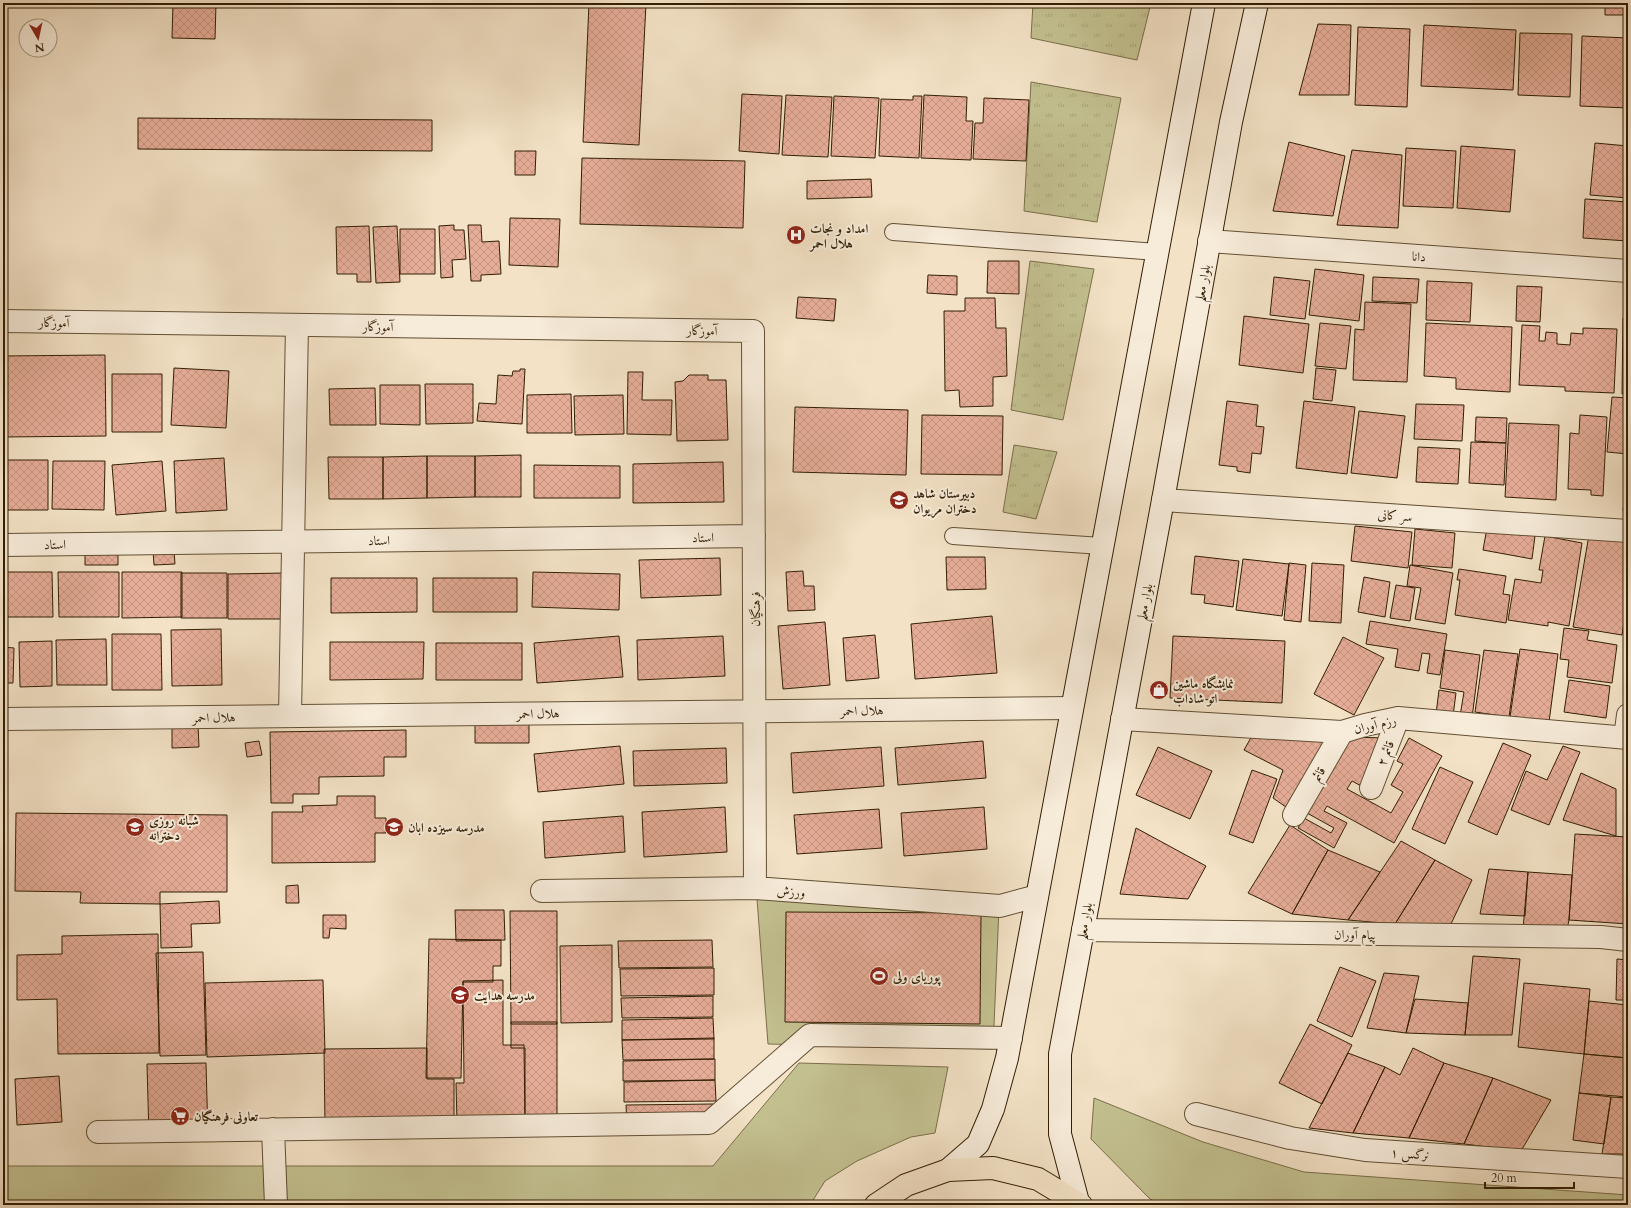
<svg xmlns="http://www.w3.org/2000/svg" width="1631" height="1208" font-family="Cardo,Amiri,serif">
  <style>
    .grass { fill: url(#grass-tufts); stroke: #7a6f4a }
    .park { fill: #c3c090; stroke: #7a6f4a }
    .building { fill: url(#building-cross-hatch); stroke: #321e04 }
    .lines { fill: none; stroke-linecap: round; stroke-linejoin: round }
    .service-casing { stroke: #624f34; stroke-width: 18 }
    .minor-casing { stroke: #624f34; stroke-width: 24 }
    .secondary-casing { stroke: #321e04; stroke-width: 24 }
    .primary-casing { stroke: #321e04; stroke-width: 24 }
    .service { stroke: #f7ecda; stroke-width: 16 }
    .minor { stroke: #f7ecda; stroke-width: 22 }
    .secondary { stroke: #f7ecda; stroke-width: 22 }
    .primary { stroke: #f3e2c6; stroke-width: 22 }
    .labels { text-anchor: middle; stroke-width: 4; stroke-linejoin: round; paint-order: stroke }
    .poi-label { font-size: 13px; font-weight: bold; fill: #321e04; stroke: #f7ecda; text-anchor: start }
    .street-label { font-size: 13px; fill: #321e04; stroke: #f7ecda }
  </style>
  <defs>
    <pattern id="grass-tufts" width="24" height="20" patternUnits="userSpaceOnUse"><rect width="24" height="20" fill="#c3c090"/><path d="M3 7l-1-3M5 7V3M7 7l1-3M15 17l-1-3M17 17v-4M19 17l1-3" fill="none" stroke="#a8a57b"/></pattern>
    <pattern id="building-cross-hatch" width="8" height="8" patternUnits="userSpaceOnUse"><rect width="8" height="8" fill="#e6ad98"/><path d="M0 0l8 8M0 8l8-8" fill="none" stroke="#c69481"/></pattern>
  </defs>
  <rect width="100%" height="100%" fill="#f3e2c6"/>
  <filter id="stains"><feTurbulence type="fractalNoise" baseFrequency=".005" numOctaves="4"/><feColorMatrix values="0 0 0 0 .2 0 0 0 0 .09 0 0 0 0 .02 0 0 0 .5 -.17"/></filter>
  <radialGradient id="worn" r=".72"><stop offset=".6" stop-color="#630" stop-opacity="0"/><stop offset="1" stop-color="#630" stop-opacity=".3"/></radialGradient>
  <path class="grass" d="M1033,3H1151L1137,60L1031,38Z
    M1031,82L1121,98L1097,222L1024,211Z
    M1030,261L1094,269L1063,420L1011,410Z
    M1014,445L1057,452L1036,519L1003,512Z"/>
  <path class="park" d="M757,899L999,907L993,1049L768,1044Z
    M799,1063L948,1067L935,1133L911,1137L857,1161L825,1181L810,1205H3V1166H713Z
    M1094,1098L1203,1142L1304,1172L1628,1195V1205H1159L1149,1198L1091,1139Z"/>
  <path class="building" d="M173,3H216L215,39L172,38Z
    M589,3H646L639,145L583,142Z
    M1605,3H1628V15H1605Z
    M1318,24L1351,25L1349,95H1299Z
    M1424,25L1516,30L1513,90L1421,86Z
    M1358,27L1410,29L1407,107L1355,105Z
    M1520,33L1572,34L1570,97L1518,95Z
    M1582,36L1628,38V108L1580,106Z
    M742,94L782,96L779,154L739,151Z
    M786,95L832,97L828,157L782,155Z
    M924,95L967,97L966,121H973L971,160L921,158Z
    M834,96L879,98L875,158L831,156Z
    M913,96H922L919,158L879,156L881,99L913,100Z
    M984,98L1029,100L1026,161L973,159L975,123H983Z
    M138,118L432,120V151L138,149Z
    M1289,142L1345,156L1333,216L1273,211Z
    M1595,143L1628,146V198L1590,195Z
    M1461,146L1515,150L1510,212L1457,208Z
    M1406,148L1456,151L1453,208L1403,206Z
    M1352,150L1402,155L1398,228L1337,225Z
    M515,151H536L535,175H515Z
    M582,158L745,161L743,228L580,224Z
    M871,179L872,197L807,199V181Z
    M1585,199L1628,202V241L1583,238Z
    M510,218L560,219L558,267L509,265Z
    M454,225V230H464L466,259L452,260L453,277L441,278L439,226Z
    M468,225H481L482,242L499,241L501,274L481,275V281H471Z
    M369,226L371,282H357V274H337L336,227Z
    M397,226L400,282L376,283L373,227Z
    M400,229H435V274H400Z
    M988,261H1019V294L987,293Z
    M1315,269L1364,275L1359,321L1309,315Z
    M928,275L957,276V295L927,293Z
    M1274,277L1310,281L1305,319L1270,315Z
    M1373,277L1419,279L1417,303L1372,301Z
    M1427,281L1472,283L1470,322L1426,320Z
    M1517,286L1542,287L1540,322L1516,321Z
    M798,297L836,299L834,321L796,318Z
    M965,298H995L996,328H1006L1007,376L993,377V406L960,407L959,390L945,391L944,311H965Z
    M1365,302L1411,304L1407,382L1353,380L1355,329L1364,330Z
    M1244,316L1309,324L1303,373L1239,365Z
    M1623,318H1628V394H1622Z
    M1320,323L1351,326L1346,369L1315,366Z
    M1426,323L1512,327L1510,392L1456,389V378L1424,376Z
    M1522,325L1540,326L1539,341H1545L1546,332L1557,333V344L1570,345L1571,333L1583,334V328L1617,329L1614,393L1565,391V387L1519,385Z
    M105,355L106,436L3,437V356Z
    M174,368L229,371L226,428L171,425Z
    M1316,368L1336,370L1332,401L1313,399Z
    M520,369H525L522,424L477,421L479,403L496,404L498,375L512,376L513,371H520Z
    M628,372H643L642,400H672L671,435L627,434Z
    M112,374H162V432H112Z
    M689,375H708V380H726L728,440L677,441L675,382L683,381Z
    M425,384H473V423L426,424Z
    M380,385H420V425L380,424Z
    M375,388L376,425H330L329,389Z
    M571,394L572,433H527V395Z
    M623,395L624,434L575,435L574,396Z
    M1612,397L1628,398V454L1607,452Z
    M1227,401L1258,405L1256,426L1264,427L1261,454L1252,453L1250,473L1237,471V467L1219,465Z
    M1304,401L1355,407L1347,474L1296,468Z
    M1416,404L1464,405L1462,441L1414,439Z
    M795,407L908,410L906,475L793,472Z
    M1359,411L1405,416L1397,478L1351,473Z
    M922,415L1003,416L1002,475L921,474Z
    M1580,415L1607,417L1603,496L1591,495V490L1568,489L1570,433L1579,434Z
    M1476,417L1507,418L1506,443L1475,441Z
    M1509,423L1559,425L1556,500L1505,497Z
    M1471,442L1506,443L1504,485L1469,483Z
    M1418,447L1460,449L1458,484L1416,482Z
    M521,455V497H475V456Z
    M427,456H475V497L427,498Z
    M427,456V498L383,499V457Z
    M328,457H383V499H329Z
    M224,458L227,510L176,513L174,461Z
    M3,460H48V510H3Z
    M53,461H105L104,510L52,509Z
    M162,461L166,511L116,515L112,465Z
    M723,462L724,502L633,503V464Z
    M534,465L620,466V498H534Z
    M1627,470H1628V511H1623Z
    M1355,526L1412,532L1408,568L1351,561Z
    M1487,528L1535,536L1532,559L1483,550Z
    M1415,529L1455,533L1452,568L1412,565Z
    M1589,535L1628,542V599L1622,635L1573,627Z
    M1545,536L1582,543L1569,626L1548,622V626L1508,620L1515,579L1541,583L1543,570H1539Z
    M153,550H174L175,564L154,565Z
    M85,552H118V565H85Z
    M1195,556L1239,561L1233,607L1204,603L1205,595L1191,594Z
    M946,557H985L986,589L947,590Z
    M720,558L721,595L641,598L639,560Z
    M1243,559L1289,564L1282,616L1236,610Z
    M1289,563L1306,565L1301,622L1284,620Z
    M1312,563L1344,565L1341,623L1309,621Z
    M1410,565L1453,573L1445,624L1415,619L1421,588L1407,586Z
    M1459,569L1506,576L1503,594L1510,595L1506,623L1455,615L1460,580H1457Z
    M803,571L804,586H814L815,610L788,611L786,572Z
    M4,572H52L53,617H4Z
    M58,572H119V617H59Z
    M122,572H182V617L122,618Z
    M533,572L620,574L619,610L532,607Z
    M181,573H227V618H181Z
    M286,573V619H228V574Z
    M1364,577L1390,582L1385,617L1358,612Z
    M331,578H417V612L331,613Z
    M433,578H517V612H433Z
    M1396,585L1415,588L1410,621L1390,618Z
    M992,616L997,673L915,679L911,624Z
    M1370,621L1447,634L1440,675L1427,673L1430,654L1422,653L1419,671L1395,667L1398,649L1366,644Z
    M825,622L830,685L783,689L778,626Z
    M1564,628L1589,631L1587,640L1617,645L1612,683L1567,677L1569,660L1560,659Z
    M221,629L222,685L172,686L171,630Z
    M112,634H161L162,690H112Z
    M875,635L879,678L846,681L843,638Z
    M619,636L623,677L537,683L534,643Z
    M723,636L725,676L638,680L637,640Z
    M1173,636L1285,641L1282,703L1170,698Z
    M1343,637L1384,658L1354,715L1314,694Z
    M106,639L107,685H57L56,640Z
    M52,641V686L20,687L19,642Z
    M330,642H424L423,679L330,680Z
    M436,643H522V680H436Z
    M3,647L14,648L13,683H3Z
    M1520,649L1558,654L1549,722L1510,717Z
    M1445,650L1480,655L1472,718L1460,716L1464,692L1440,688Z
    M1484,650L1518,654L1509,717L1475,712Z
    M1569,680L1610,686L1606,718L1564,712Z
    M1439,690L1456,693L1453,716L1436,714Z
    M475,723H529V743H475Z
    M172,725H198L199,747L172,748Z
    M406,730V757H384V776L319,777V794H293V803H271L270,732Z
    M1334,731L1293,812L1273,798L1283,770L1244,750L1253,734Z
    M1343,737L1388,738L1363,787L1352,781L1347,789L1391,813L1403,792L1391,785L1403,764L1397,761L1409,738L1442,756L1394,843L1327,806L1324,811L1347,823L1334,848L1298,828L1304,818L1331,833L1334,828L1307,813Z
    M259,741L262,755L247,757L245,743Z
    M983,741L986,778L898,785L895,748Z
    M1503,743L1531,755L1497,835L1468,822Z
    M620,746L624,784L538,792L534,754Z
    M1563,746L1580,752L1549,825L1511,810L1526,771L1547,780Z
    M881,747L884,786L793,793L791,753Z
    M1158,747L1212,771L1190,819L1136,795Z
    M726,748L727,783L634,786L633,751Z
    M1440,767L1473,782L1445,844L1412,829Z
    M1252,770L1277,779L1253,843L1229,834Z
    M1581,773L1616,789V836L1563,820Z
    M337,796H375V818H386V833H375V862L272,863V812H303L302,806L337,805Z
    M725,807L727,852L644,857L642,812Z
    M984,807L987,849L904,856L901,813Z
    M879,809L882,848L797,854L794,815Z
    M16,813L227,815V892H160V904L80,903L81,892L15,891Z
    M623,816L625,852L545,858L543,822Z
    M1290,825L1328,850L1292,914L1248,893Z
    M1136,828L1206,866L1188,899L1120,894Z
    M1575,834L1628,837V924L1569,920Z
    M1401,841L1435,860L1395,924L1348,920Z
    M1328,850L1380,872L1348,920L1292,914Z
    M1435,860L1472,880L1449,928L1395,924Z
    M1489,869L1528,872L1525,916L1480,914Z
    M1528,872L1572,875L1569,920L1567,929H1523Z
    M298,885L299,903H286V886Z
    M219,901L220,923L191,924L192,947L161,948L160,904Z
    M455,910H504L505,940L456,941Z
    M510,911H557V1024H511Z
    M786,912L981,913L980,1024L785,1022Z
    M323,915H346V929L330,928L329,938H323Z
    M158,934L159,1053L58,1054L57,999L17,1000V955L62,954V936Z
    M429,939L501,940V966H493V982H463L461,1078H426Z
    M712,940L713,967L619,968L618,941Z
    M612,945V1022L561,1023L560,946Z
    M203,952L206,1055L160,1056L156,953Z
    M1473,956L1520,959L1512,1035H1465Z
    M1617,959L1628,960V1000H1616Z
    M1340,967L1376,981L1352,1037L1317,1021Z
    M714,968V995L621,996L620,969Z
    M1384,973L1419,976L1406,1033L1367,1028Z
    M323,980L325,1053L207,1057L205,983Z
    M503,980V1045H524L525,1123H457L456,1083H464L463,981Z
    M1524,983L1590,989L1584,1054L1518,1047Z
    M713,996V1017L622,1018L621,998Z
    M1415,999L1468,1003L1465,1035L1406,1033Z
    M1589,1001L1628,1005V1058L1584,1054Z
    M713,1018L714,1039L622,1040V1020Z
    M511,1022H557V1123H525V1048H511Z
    M1310,1024L1352,1045L1322,1104L1279,1083Z
    M714,1038V1059L623,1060L622,1040Z
    M427,1048V1079H454V1122L325,1125L324,1049Z
    M1413,1048L1444,1063L1409,1138L1353,1133L1385,1067L1400,1075Z
    M1348,1053L1385,1067L1353,1133L1309,1128Z
    M1584,1054L1628,1058V1097L1579,1093Z
    M715,1059V1080L623,1081V1061Z
    M206,1063L208,1136L149,1137L147,1064Z
    M1444,1063L1493,1078L1464,1144L1409,1138Z
    M59,1076L62,1122L17,1125L15,1079Z
    M1493,1078L1551,1100L1521,1151L1464,1144Z
    M715,1080L716,1101L624,1102V1082Z
    M1579,1093L1611,1097L1604,1144L1573,1140Z
    M1611,1097L1628,1098V1154H1602Z
    M713,1104V1123L627,1125L626,1105Z"/>
  <g class="lines">
    <g class="service-casing">
      <path id="service" d="M893,232L1157,252
        M953,536L1102,546"/>
    </g>
    <g class="minor-casing">
      <path id="minor" d="M1209,241L1628,271
        M3,321L753,331L755,888
        M1163,500L1628,531
        M3,545L754,536
        M290,716L297,325
        M3,719L1072,708
        M1122,719L1342,732L1365,725L1398,718L1628,738
        M1625,738L1628,715
        M1371,788L1398,718
        M1294,815L1342,732
        M542,891L755,888L1000,906L1037,896
        M1083,930L1601,937L1628,940
        M1196,1114L1290,1138L1365,1150L1628,1167
        M273,1129L276,1205
        M98,1132L709,1123L810,1035L1011,1038"/>
    </g>
    <g class="secondary-casing">
      <path id="secondary" d="M948,1170L978,1144L993,1109L1007,1058L1204,3
        M1078,1202L1060,1134V1054L1163,500L1231,122L1257,3"/>
    </g>
    <g class="primary-casing">
      <path id="primary" d="M876,1205L906,1185L948,1170L993,1168L1038,1179L1081,1205"/>
    </g>
    <use href="#service" class="service"/>
    <use href="#minor" class="minor"/>
    <use href="#secondary" class="secondary"/>
    <use href="#primary" class="primary"/>
  </g>
  <defs>
    <g id="hospital-disc" transform="scale(1)"><circle r="9.5" fill="#8f2418" stroke="#f7ecda"/><path d="M-5-5h3v3.5h4V-5h3V5h-3V1.5h-4V5h-3Z" fill="#fff"/></g>
    <g id="school-disc" transform="scale(1)"><circle r="9.5" fill="#8f2418" stroke="#f7ecda"/><path d="M0-5L7-2L0 1L-7-2ZM-4 1L0 2.5L4 1V4Q0 6-4 4Z" fill="#fff"/></g>
    <g id="shop-disc" transform="scale(1)"><circle r="9.5" fill="#8f2418" stroke="#f7ecda"/><path d="M-5-2.5h2.3a2.7 3.5 0 0 1 5.4 0H5L5.5 6h-11ZM-1.5-2.5h3a1.5 2.3 0 0 0-3 0Z" fill="#fff"/></g>
    <g id="stadium-disc" transform="scale(1)"><circle r="9.5" fill="#8f2418" stroke="#f7ecda"/><path d="M0-5a6.5 5 0 1 0 0 10a6.5 5 0 1 0 0-10ZM-3.5-1.8h7v3.6h-7Z" fill="#fff"/></g>
    <g id="supermarket-disc" transform="scale(1)"><circle r="9.5" fill="#8f2418" stroke="#f7ecda"/><path d="M-6-5.5h2.5l.6 2H6L4.5 2H-2.5L-4.4-4H-6ZM-1.5 3.2a1.3 1.3 0 1 0 .1 0ZM3 3.2a1.3 1.3 0 1 0 .1 0Z" fill="#fff"/></g>
  </defs>
  <g fill-rule="evenodd">
    <use href="#hospital-disc" x="796" y="235"/>
    <use href="#school-disc" x="899" y="500"/>
    <use href="#shop-disc" x="1159" y="690"/>
    <use href="#school-disc" x="135" y="827"/>
    <use href="#school-disc" x="394" y="827"/>
    <use href="#stadium-disc" x="879" y="976"/>
    <use href="#school-disc" x="460" y="995"/>
    <use href="#supermarket-disc" x="180" y="1116"/>
  </g>
  <g class="labels">
    <g class="poi-label">
      <text x="810" y="233">امداد و نجات<tspan x="810" dy="15">هلال احمر</tspan></text>
      <text x="913" y="498">دبیرستان شاهد<tspan x="913" dy="15">دختران مریوان</tspan></text>
      <text x="1173" y="688">نمایشگاه ماشین<tspan x="1173" dy="15">اتو شاداب</tspan></text>
      <text x="149" y="825">شبانه روزی<tspan x="149" dy="15">دخترانه</tspan></text>
      <text x="408" y="832">مدرسه سیزده ابان</text>
      <text x="893" y="981">پوریای ولی</text>
      <text x="474" y="1000">مدرسه هدایت</text>
      <text x="194" y="1121">تعاونی فرهنگیان</text>
    </g>
    <g class="street-label">
      <text transform="translate(1419 256) rotate(4)" y="5">دانا</text>
      <text transform="translate(1202 283) rotate(-80)" y="5">بلوار معلم</text>
      <text transform="translate(54 322) rotate(1)" y="5">آموزگار</text>
      <text transform="translate(378 326) rotate(1)" y="5">آموزگار</text>
      <text transform="translate(702 330) rotate(1)" y="5">آموزگار</text>
      <text transform="translate(1395 515) rotate(4)" y="5">سر کانی</text>
      <text transform="translate(703 537) rotate(-1)" y="5">استاد</text>
      <text transform="translate(379 540) rotate(-1)" y="5">استاد</text>
      <text transform="translate(55 544) rotate(-1)" y="5">استاد</text>
      <text transform="translate(1144 602) rotate(-79)" y="5">بلوار معلم</text>
      <text transform="translate(755 609) rotate(-90)" y="5">فرهنگیان</text>
      <text transform="translate(862 710) rotate(-1)" y="5">هلال احمر</text>
      <text transform="translate(538 713) rotate(-1)" y="5">هلال احمر</text>
      <text transform="translate(214 717) rotate(-1)" y="5">هلال احمر</text>
      <text transform="translate(1375 724) rotate(-13)" y="5">رزم آوران</text>
      <text transform="translate(1385 753) rotate(-69)" y="5">قائم ۲</text>
      <text transform="translate(1318 774) rotate(-60)" y="5">قائم</text>
      <text transform="translate(791 891) rotate(4)" y="5">ورزش</text>
      <text transform="translate(1084 921) rotate(-80)" y="5">بلوار معلم</text>
      <text transform="translate(1355 934) rotate(1)" y="5">پیام آوران</text>
      <text transform="translate(1410 1153) rotate(4)" y="5">نرگس ۱</text>
    </g>
  </g>
  <rect width="1631" height="1208" fill="none" stroke="#f3e2c6" stroke-width="16"/>
  <rect x="4" y="4" width="1623" height="1200" fill="none" stroke="#321e04" stroke-width="2"/>
  <rect x="8" y="8" width="1615" height="1192" fill="none" stroke="#321e04"/>
  <g transform="translate(38 38) rotate(171)"><circle r="19" fill="#f7ecda" stroke="#a89a84"/>
  <path d="M0-3L7 15L0 10L-7 15Z" fill="#8f2418"/>
  <text y="-6" font-size="11" font-weight="bold" text-anchor="middle" fill="#321e04">N</text>
  </g>
  <path d="M1485 1182v6h89v-6" fill="none" stroke="#321e04" stroke-width="2"/>
  <text x="1491" y="1182" font-size="12" fill="#321e04" stroke="#f7ecda" stroke-width="3" paint-order="stroke">20 m</text>
  <rect width="100%" height="100%" filter="url(#stains)"/>
  <rect width="100%" height="100%" fill="url(#worn)"/>
</svg>
